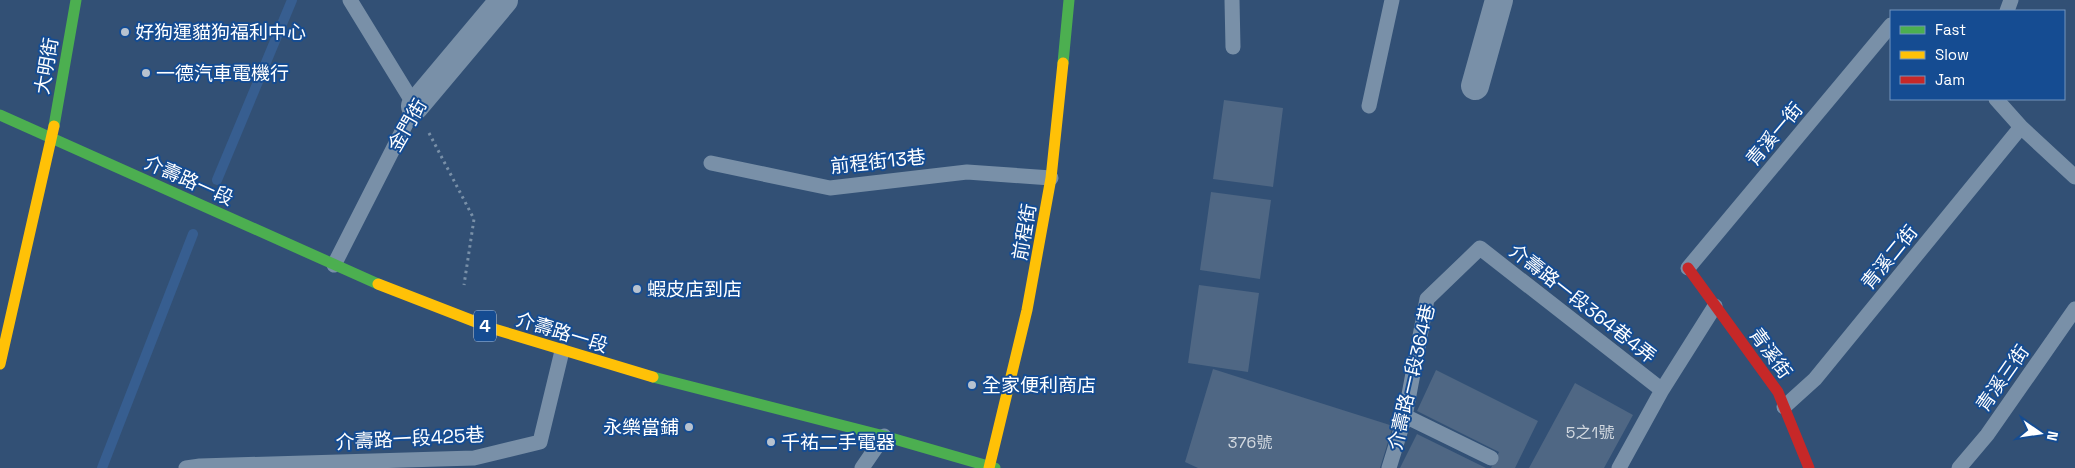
<svg xmlns="http://www.w3.org/2000/svg" width="2075" height="468" font-family="'Space Grotesk','Noto Sans TC',sans-serif">
  <style>
    .lines { fill: none; stroke-linecap: round; stroke-linejoin: round }
    .stream { stroke: #375e90; stroke-width: 10 }
    .building { fill: #4f6784 }
    .path { stroke: #7990a8; stroke-width: 3; stroke-dasharray: 2.5 4; stroke-linecap: butt }
    .lane { stroke: #7990a8; stroke-width: 15 }
    .street { stroke: #7990a8; stroke-width: 28 }
    .fast { stroke: #4caf50; stroke-width: 11 }
    .slow { stroke: #ffc107; stroke-width: 11 }
    .jam { stroke: #c62828; stroke-width: 11 }
    .poi-dot { fill: #b7c2cf; stroke: #154c92; stroke-width: 2 }
    .labels { text-anchor: middle; stroke-width: 4; stroke-linejoin: round; paint-order: stroke }
    .number-label { font-size: 16px; fill: #d3d9e0 }
    .shield { fill: #154c92; stroke: #b9c9de; stroke-width: 1 }
    .shield-label { font-size: 18px; font-weight: bold; fill: #fff }
    .poi-label { font-size: 19px; fill: #fff; stroke: #154c92; text-anchor: start }
    .street-label { font-size: 19px; fill: #fff; stroke: #154c92 }
  </style>
  <rect width="100%" height="100%" fill="#325075"/>
  <g class="lines">
    <path class="stream" d="M217,180L292,0
      M102,468L193,234"/>
  </g>
  <path class="building" d="M1224,100L1283,108L1273,187L1213,179Z
    M1211,192L1271,200L1260,279L1200,270Z
    M1199,285L1259,293L1248,372L1188,363Z
    M1213,369L1393,426L1380,468H1198L1185,462Z
    M1436,370L1538,421L1515,468H1491L1499,452L1417,411Z
    M1575,383L1633,415L1604,468H1529Z
    M1417,434L1486,468H1400Z"/>
  <g class="lines">
    <path class="path" d="M429,133L474,219L464,285"/>
    <path class="lane" d="M1232,0L1233,47
      M2007,11L2011,0
      M1996,99L2021,127L2075,177
      M1369,106L1392,0
      M711,163L830,188L967,172L1051,178
      M334,265L415,106L350,0
      M1688,268L1891,25
      M1784,407L1815,379L2021,127
      M1405,416L1491,458
      M186,468L200,466L474,458L540,442L562,351
      M862,468L884,436
      M1389,468L1405,416L1427,299L1480,248L1662,390
      M1619,468L1662,390L1715,306
      M1959,468L1987,435L2075,309"/>
    <path class="street" d="M1475,86L1499,0
      M415,106L504,0"/>
    <path class="fast" d="M1063,63L1069,0
      M0,115L378,284
      M54,126L76,0
      M653,377L884,436L995,468"/>
    <path class="slow" d="M378,284L494,329L653,377
      M0,364L54,126
      M989,468L1027,310L1051,178L1063,63"/>
    <path class="jam" d="M1688,268L1778,392L1809,468"/>
  </g>
  <g class="poi-dot">
    <circle cx="125" cy="32" r="5"/>
    <circle cx="146" cy="73" r="5"/>
    <circle cx="637" cy="289" r="5"/>
    <circle cx="972" cy="385" r="5"/>
    <circle cx="689" cy="427" r="5"/>
    <circle cx="771" cy="442" r="5"/>
  </g>
  <g class="labels">
    <g class="number-label">
      <text x="1590" y="438">5之1號</text>
      <text x="1250" y="448">376號</text>
    </g>
    <rect class="shield" x="474" y="310.5" width="22" height="31" rx="4"/>
    <g class="shield-label">
      <text x="485" y="332">4</text>
    </g>
    <g class="poi-label">
      <text x="135" y="39">好狗運貓狗福利中心</text>
      <text x="156" y="80">一德汽車電機行</text>
      <text x="647" y="296">蝦皮店到店</text>
      <text x="982" y="392">全家便利商店</text>
      <text x="679" y="434" text-anchor="end">永樂當鋪</text>
      <text x="781" y="449">千祐二手電器</text>
    </g>
    <g class="street-label">
      <text transform="translate(46 66) rotate(-80)" y="7">大明街</text>
      <text transform="translate(407 125) rotate(-60)" y="7">金門街</text>
      <text transform="translate(1774 134) rotate(-50)" y="7">青溪一街</text>
      <text transform="translate(878 161) rotate(-6)" y="7">前程街13巷</text>
      <text transform="translate(189 180) rotate(24)" y="7">介壽路一段</text>
      <text transform="translate(1024 232) rotate(-80)" y="7">前程街</text>
      <text transform="translate(1889 257) rotate(-51)" y="7">青溪二街</text>
      <text transform="translate(1583 303) rotate(38)" y="7">介壽路一段364巷4弄</text>
      <text transform="translate(562 332) rotate(17)" y="7">介壽路一段</text>
      <text transform="translate(1771 353) rotate(54)" y="7">青溪街</text>
      <text transform="translate(1411 377) rotate(-77)" y="7">介壽路一段364巷</text>
      <text transform="translate(2002 378) rotate(-55)" y="7">青溪三街</text>
      <text transform="translate(410 438) rotate(-3)" y="7">介壽路一段425巷</text>
    </g>
  </g>
  <rect x="1890" y="10" width="175" height="90" fill="#154c92" stroke="#7394be"/>
  <rect x="1900" y="26" width="25" height="8" fill="#4caf50" stroke="#7394be"/>
  <text x="1935" y="35" font-size="15" fill="#ffffff">Fast</text>
  <rect x="1900" y="51" width="25" height="8" fill="#ffc107" stroke="#7394be"/>
  <text x="1935" y="60" font-size="15" fill="#ffffff">Slow</text>
  <rect x="1900" y="76" width="25" height="8" fill="#c62828" stroke="#7394be"/>
  <text x="1935" y="85" font-size="15" fill="#ffffff">Jam</text>
  <g transform="translate(2040 433) rotate(103)" stroke="#154c92" stroke-width="4" paint-order="stroke">
  <path d="M0-4L9 19L0 12L-9 19Z" fill="#ffffff"/>
  <text y="-8" font-size="14" font-weight="bold" text-anchor="middle" fill="#ffffff">N</text>
  </g>
</svg>
